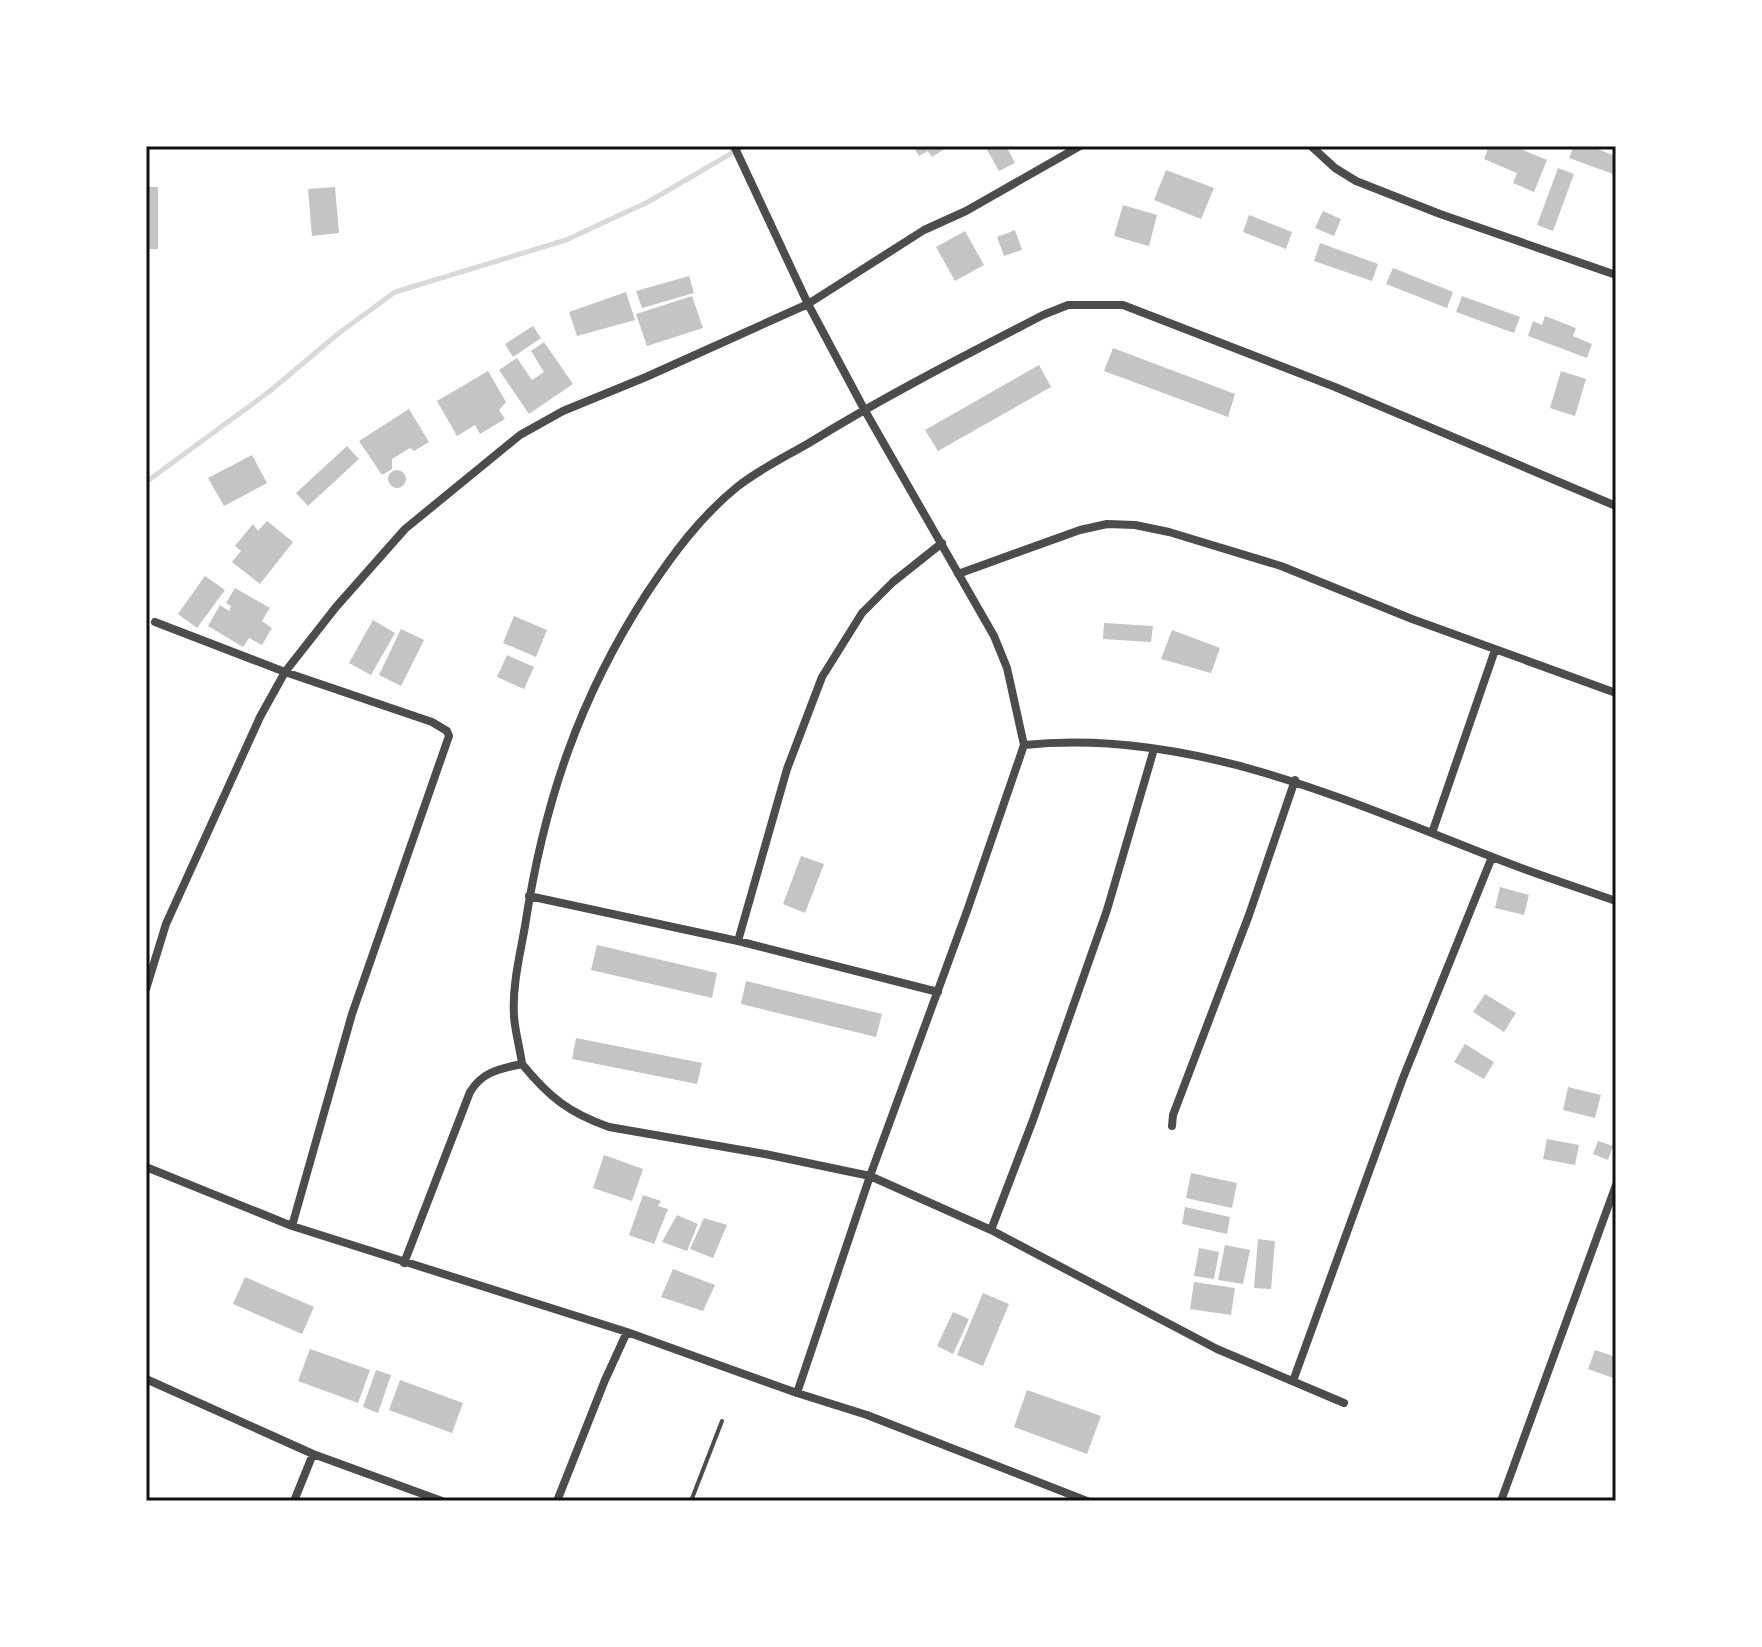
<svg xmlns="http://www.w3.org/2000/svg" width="1762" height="1647" font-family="Inter,sans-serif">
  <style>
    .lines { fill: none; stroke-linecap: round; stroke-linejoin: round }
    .stream { stroke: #d9d9d9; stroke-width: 5 }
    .building { fill: #c4c4c4 }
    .service { stroke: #4c4c4c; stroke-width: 4 }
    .minor { stroke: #4c4c4c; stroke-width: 8 }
    .neatline { fill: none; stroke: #111; stroke-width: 3 }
  </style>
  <rect width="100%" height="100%" fill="#fff"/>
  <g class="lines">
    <path class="stream" d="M146,482L270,391L339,333L395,292L566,240L648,202L744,146"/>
  </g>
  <path class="building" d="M913,146H945L946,148L932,157L928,151L919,156Z
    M985,146H1006L1015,163L999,171Z
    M1489,146H1513L1547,160L1534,192L1513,183L1517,173L1484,159Z
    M1574,146H1589L1616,156V175L1569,158Z
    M1558,168L1574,174L1553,231L1537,225Z
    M1166,170L1214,188L1201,219L1154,200Z
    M146,187H158V249H146Z
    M335,187L339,233L312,236L308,189Z
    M1123,205L1157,215L1149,246L1114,236Z
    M1323,211L1341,219L1334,236L1315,228Z
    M1249,215L1292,232L1286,249L1243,232Z
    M1015,230L1022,250L1004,256L997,237Z
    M965,231L984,265L955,281L936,247Z
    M1320,243L1378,264L1372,281L1314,261Z
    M1393,268L1453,292L1447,308L1386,284Z
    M689,276L694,293L642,308L636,291Z
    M626,292L635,320L577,336L569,312Z
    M692,296L703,328L647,346L636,314Z
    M1462,296L1520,317L1514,333L1456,312Z
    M1545,316L1576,328L1573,336L1592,344L1587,358L1528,336L1533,321L1542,325Z
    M533,326L541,338L513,357L505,344Z
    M544,342L573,384L529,414L499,370L517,358L532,380L544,372L531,351Z
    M1113,348L1235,394L1228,417L1104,371Z
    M1039,365L1051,387L938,451L925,430Z
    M488,371L506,402L499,410L505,419L480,434L475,425L457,436L437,401Z
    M1561,371L1586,379L1575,416L1550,408Z
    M409,409L429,442L414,451L410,448L392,459V469L382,475L359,441Z
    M347,446L359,459L308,506L296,493Z
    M252,455L267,483L224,506L208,478Z
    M388 479a9 9 0 1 1 18 0a9 9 0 1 1-18 0Z
    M267,521L293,542L260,584L232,562L241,551L235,546L253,524L258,531Z
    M205,576L225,590L197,628L178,614Z
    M235,588L270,608L262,621L272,628L262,645L249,638L243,647L208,626L220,605L229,611L231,606L226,603Z
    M514,616L547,630L536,657L503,643Z
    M373,620L395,633L371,675L349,663Z
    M1104,623L1153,626L1151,642L1103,639Z
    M401,629L424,640L401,686L379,675Z
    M1172,630L1220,648L1211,673L1161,659Z
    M507,655L534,667L524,689L497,677Z
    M801,856L824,864L805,913L783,904Z
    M1500,887L1529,895L1524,915L1495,908Z
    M597,945L717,973L712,998L591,970Z
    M746,981L882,1014L876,1037L741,1004Z
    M1485,994L1516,1013L1504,1032L1473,1012Z
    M576,1038L702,1063L697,1084L572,1059Z
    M1465,1044L1494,1062L1484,1079L1454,1062Z
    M1568,1087L1601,1095L1595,1118L1563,1110Z
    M1547,1139L1579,1145L1575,1165L1543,1159Z
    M1598,1141L1613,1146L1608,1160L1593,1154Z
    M604,1155L643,1169L632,1201L593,1188Z
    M1191,1173L1237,1183L1232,1208L1186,1198Z
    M643,1195L661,1201L658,1206L668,1209L654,1244L629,1235Z
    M1185,1207L1230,1217L1227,1234L1182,1224Z
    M677,1215L698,1224L687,1251L662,1242Z
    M704,1218L727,1225L713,1258L690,1249Z
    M1258,1239L1275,1241L1271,1289L1254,1288Z
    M1225,1245L1250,1250L1243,1284L1218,1280Z
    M1199,1248L1219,1252L1214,1279L1194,1276Z
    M673,1269L715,1285L703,1311L661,1297Z
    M245,1277L314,1307L302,1334L233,1304Z
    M1194,1282L1235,1288L1231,1315L1190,1309Z
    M983,1293L1009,1304L983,1366L957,1355Z
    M953,1312L969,1319L953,1354L937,1346Z
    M310,1349L370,1370L358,1403L298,1381Z
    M1595,1350L1616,1357V1379L1588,1369Z
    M376,1370L391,1375L378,1413L363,1407Z
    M400,1380L463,1403L452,1433L389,1410Z
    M1027,1390L1101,1416L1087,1454L1014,1427Z"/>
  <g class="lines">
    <path class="service" d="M691,1501L722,1421"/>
    <path class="minor" d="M734,146L808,304L864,409L994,636L1007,668L1024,745L967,911L870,1176L797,1393
      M1311,146L1335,168L1356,181L1440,214L1616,275
      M958,574L1080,530L1107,524L1135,525L1169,532L1281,566L1412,619L1616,693
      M155,622L285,672L432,722L447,731L449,736L352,1014L292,1226
      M1024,745C1188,728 1341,798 1490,856C1532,873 1574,886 1616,901
      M1432,833L1495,650
      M529,896L738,941L938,992
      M738,941L787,769L822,677L862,613L893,582L942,543
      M146,989L166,924L260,717L285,672L336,607L405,529L520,435L563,411L646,377L808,304L924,230L966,211L1080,146
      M522,1064C549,1097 569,1113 609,1127L765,1154L870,1176L991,1230L1217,1349L1344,1403
      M1172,1126L1173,1115L1249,915L1295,780
      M146,1167L292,1226L627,1332L797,1393L867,1415L1087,1501
      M991,1230L1033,1120L1107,910L1154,749
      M404,1263L470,1092C483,1071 500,1069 522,1064C520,1048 515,1032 514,1016C512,986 520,955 525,926C544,802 579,698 647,593C673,554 700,517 737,487C758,470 785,457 809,443C885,396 964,356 1043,315L1068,305H1123L1335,387L1616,506
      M146,1379L313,1454L442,1501
      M1293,1381L1403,1078L1492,857
      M294,1501L313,1454
      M557,1501L605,1380L627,1332
      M1501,1501L1616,1185"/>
  </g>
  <rect width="1762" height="1647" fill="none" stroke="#ffffff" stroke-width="296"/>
  <rect x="148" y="148" width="1466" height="1351" class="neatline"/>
</svg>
